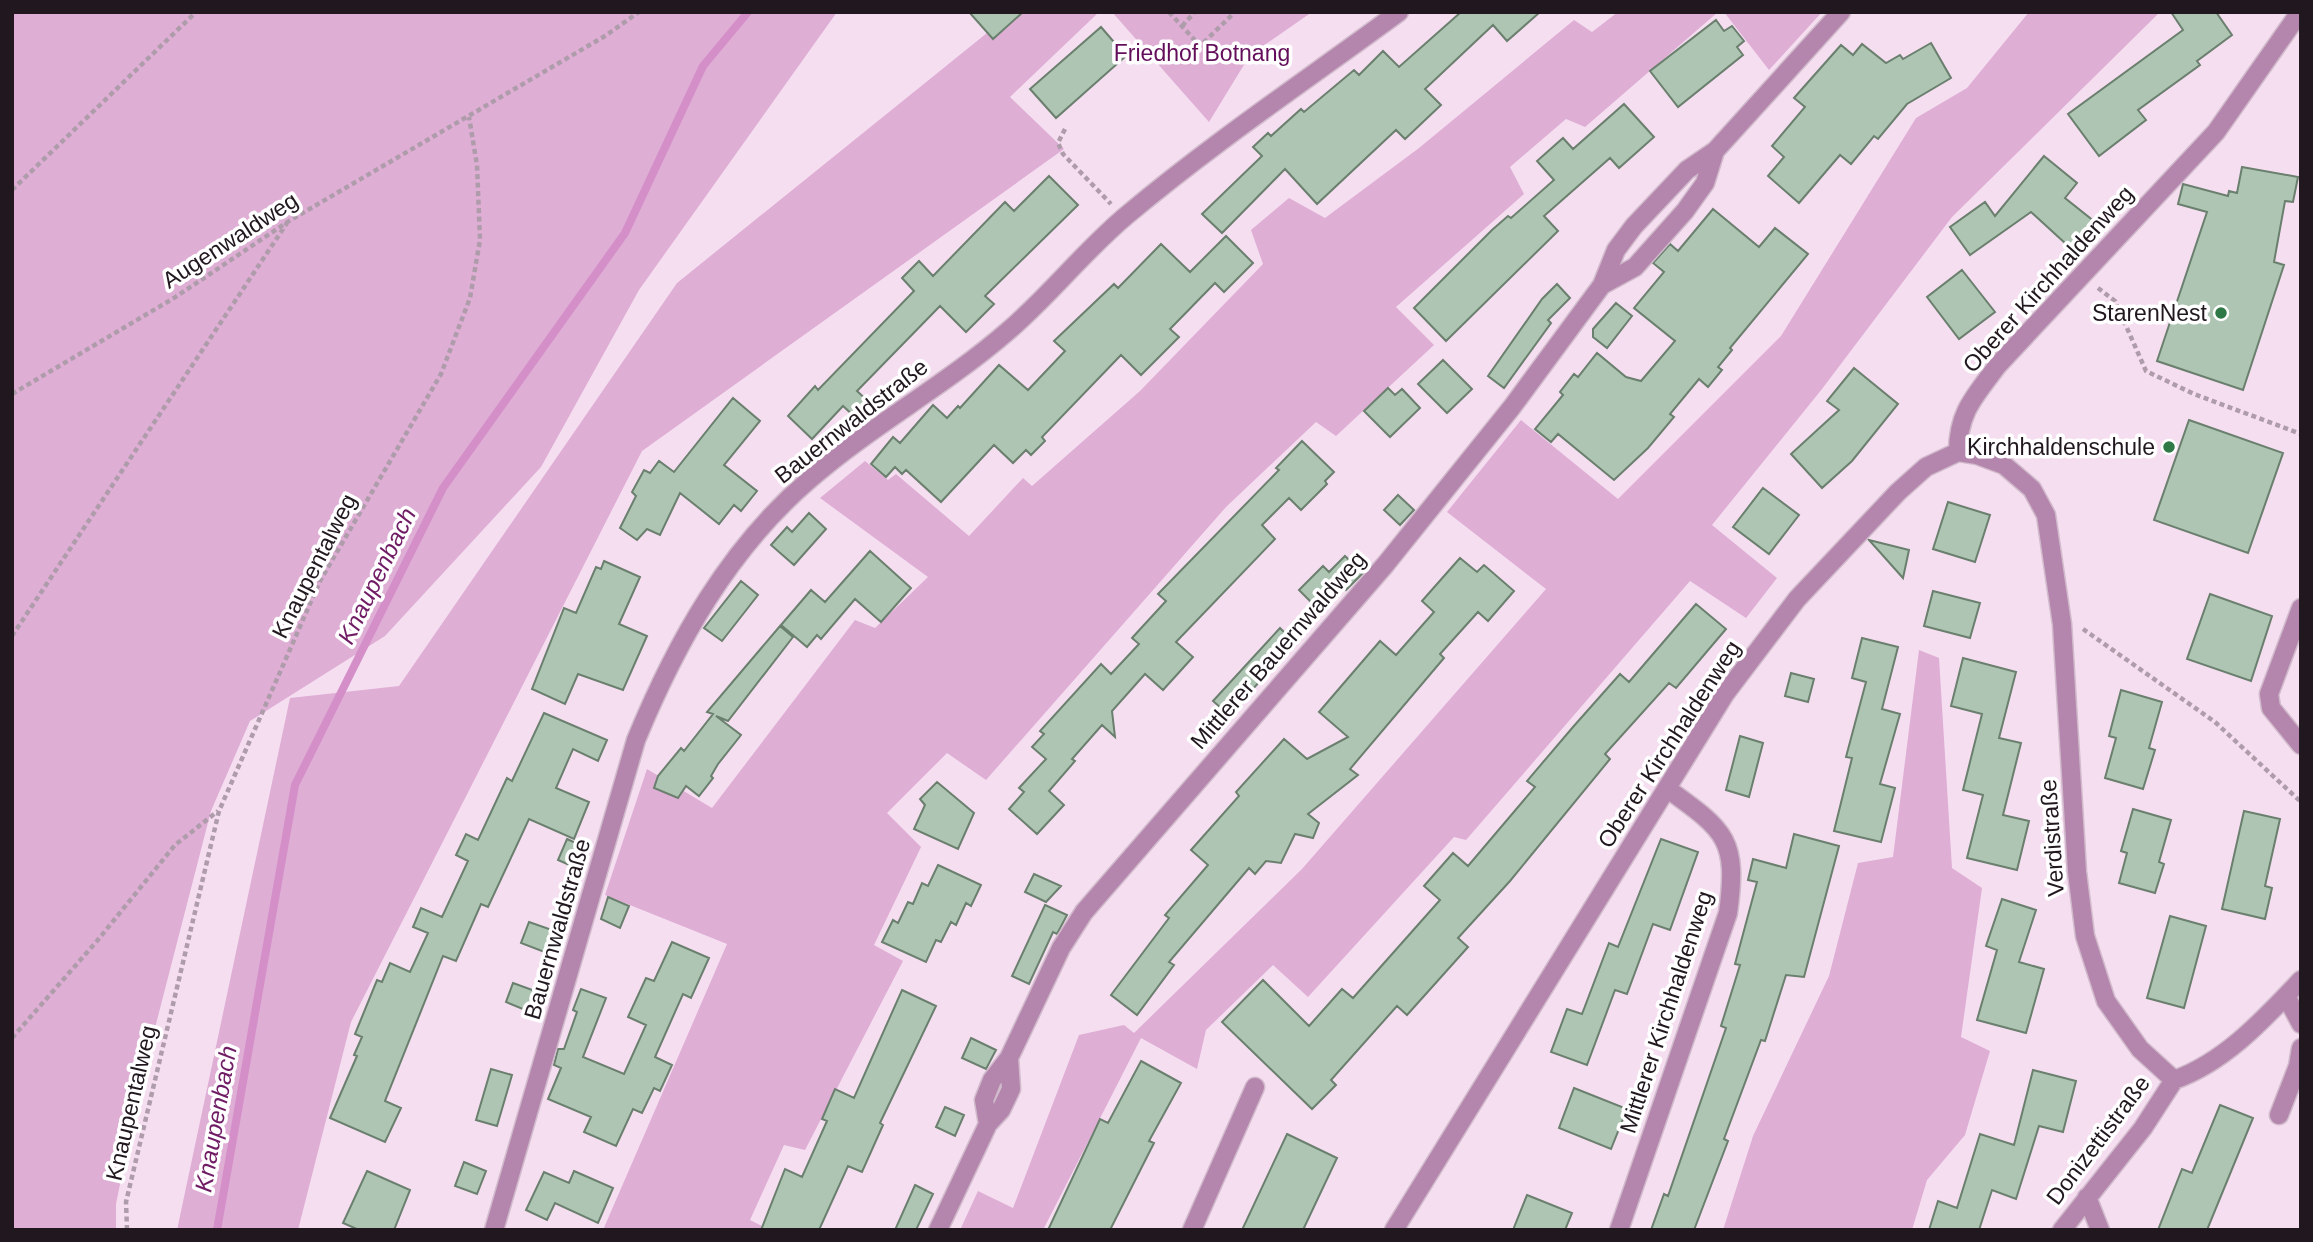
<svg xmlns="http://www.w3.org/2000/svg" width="2313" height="1242" font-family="Helvetica,sans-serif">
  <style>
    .green { fill: #deaed5 }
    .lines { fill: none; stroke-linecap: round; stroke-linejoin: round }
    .stream { stroke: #d48ec8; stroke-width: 8 }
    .building { fill: #adc5b2; stroke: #6a7f6e; stroke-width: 2 }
    .minor-casing { stroke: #d0bacb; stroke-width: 21 }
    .path { stroke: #af9cab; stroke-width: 4.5; stroke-dasharray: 5 3.5; stroke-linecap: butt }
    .minor { stroke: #b586ad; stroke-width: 18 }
    .poi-dot { fill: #2f7947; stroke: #fff; stroke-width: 2.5 }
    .labels { text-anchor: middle; stroke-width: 7; stroke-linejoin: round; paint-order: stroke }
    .park-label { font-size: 23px; fill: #630e5a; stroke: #fff }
    .street-label { font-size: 23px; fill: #21181f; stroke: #fff }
    .poi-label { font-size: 23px; fill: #21181f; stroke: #fff; text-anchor: end }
    .water-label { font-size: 24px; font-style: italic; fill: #6f1c65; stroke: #fff }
  </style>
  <rect width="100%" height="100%" fill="#f6def1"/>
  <path class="green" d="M12,12H837L639,290L541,467L385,636L250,721L211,811L140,1086L116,1204V1230H12Z
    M1013,12H1099L1010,97L1064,149L642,451L351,1022L298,1230H177L290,698L399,686L677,283Z
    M1112,12H1312L1250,55L1209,122Z
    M1618,12H1718L1585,127L1566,119L1510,167L1524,194L1396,307L1434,345L1336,436L1316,422L1226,507L986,780L947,753L887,813L921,847L874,945L903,961L805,1150L784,1145L750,1220L762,1226L760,1230H603L727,944L605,895L647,769L712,808L855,620L875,628L928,577L820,498L865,461L888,480L896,474L969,536L1023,478L1032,486L1140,391L1263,264L1251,230L1289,198L1325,218L1419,148L1574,20L1592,32Z
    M1724,12H1822L1769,70Z
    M2029,12H2160L1952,217L1822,389L1712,525L1777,578L1746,618L1690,581L1466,840L1454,837L1308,997L1273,965L1206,1030L1197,1069L1141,1038L1043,1230H960L978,1191L1013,1208L1079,1035L1124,1025L1134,1033L1302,869L1546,589L1447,512L1521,420L1618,499L1781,336L1916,118L1967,88Z
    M1919,650L1939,658L1952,868L1982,888L1961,1037L1990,1051L1965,1135L1927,1180L1912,1230H1723L1753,1136L1829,976L1858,863L1893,857Z"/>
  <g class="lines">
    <path class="stream" d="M217,1230L295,785L443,488L625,233L703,66L748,12"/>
  </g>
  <path class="building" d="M969,12H1023L993,39Z
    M1461,12H1540L1507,41L1493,25L1425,89L1441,105L1405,139L1396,130L1317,204L1285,169L1222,233L1202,214L1262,156L1253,147L1268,133L1271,136L1301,109L1304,112L1354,70L1359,75L1383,51L1399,67Z
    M2171,12H2216L2232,35L2197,61L2200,65L2138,110L2146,120L2099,156L2068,114L2183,30Z
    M1716,20L1724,31L1732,26L1744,41L1737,47L1743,55L1678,107L1650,71Z
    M1101,27L1126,56L1056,118L1030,89Z
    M1931,43L1951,78L1907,104L1878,139L1874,136L1851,164L1840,155L1799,203L1768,176L1784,157L1772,146L1805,107L1794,98L1841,45L1853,55L1862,44L1886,63L1900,55L1903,59Z
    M1624,104L1654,137L1619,168L1610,158L1544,216L1558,231L1446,341L1414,308L1492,230L1508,216L1511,218L1554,180L1537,161L1563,138L1573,149Z
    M2044,156L2077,183L2065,198L2100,226L2077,254L2031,212L1970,255L1950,227L1985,202L1995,216Z
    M2242,167L2298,177L2293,202L2285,201L2274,262L2284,265L2243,390L2157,361L2207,212L2178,204L2183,184L2228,196L2229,191L2237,193Z
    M1049,176L1078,205L985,296L994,304L966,332L940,306L857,391L870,403L856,418L843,406L812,439L788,416L815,386L818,390L914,291L902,278L919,261L933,276L1005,202L1014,211Z
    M1713,209L1759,247L1775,228L1808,254L1730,348L1732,350L1718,367L1722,370L1708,387L1699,379L1670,414L1674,417L1648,448L1614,480L1558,434L1551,442L1535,429L1563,395L1560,392L1574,374L1578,377L1597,353L1626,377L1641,381L1675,341L1634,308L1664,272L1653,263L1670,244L1678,251Z
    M1226,236L1253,263L1224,292L1215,283L1170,329L1179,337L1141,375L1121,355L1042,437L1045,441L1031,455L1026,450L1013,463L994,445L941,502L906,470L902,474L895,467L886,477L871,464L893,437L900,443L933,405L947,418L958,406L960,408L999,365L1028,390L1065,351L1054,341L1114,284L1118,288L1161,244L1190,272Z
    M1962,270L1995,312L1959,339L1927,297Z
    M1557,284L1570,298L1548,320L1551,323L1504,388L1488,376L1542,299Z
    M1616,303L1632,316L1607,348L1593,337V329Z
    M1443,360L1472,389L1447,413L1418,384Z
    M1854,368L1898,404L1852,461L1822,488L1791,454L1839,410L1827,401Z
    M1388,388L1395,395L1402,389L1420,408L1390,437L1364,411Z
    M733,398L760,421L724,465L757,491L741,511L734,505L719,524L680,493L660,535L647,529L637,540L620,528L636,496L632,492L644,470L650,473L659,461L674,472Z
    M2189,420L2283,453L2248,553L2154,520Z
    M1302,441L1334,472L1325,481L1327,484L1301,510L1289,498L1262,525L1275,539L1176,642L1193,657L1163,690L1145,674L1112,711L1115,737L1102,725L1072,759L1075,761L1049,791L1064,805L1037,834L1009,809L1024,792L1019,788L1046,759L1032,747L1044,734L1040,731L1101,664L1111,674L1139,644L1132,638L1166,601L1158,594L1279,470L1276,468Z
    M1763,488L1799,515L1769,554L1733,527Z
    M1398,495L1414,510L1400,525L1384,510Z
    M1948,502L1990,515L1975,562L1933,549Z
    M809,513L826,529L794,565L771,545L787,527L792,532Z
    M1869,540L1909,550L1903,578Z
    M870,551L911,588L881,622L855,599L821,639L817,635L807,647L781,625L811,590L825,602Z
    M1345,556L1363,573L1346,590L1339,582L1315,606L1299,590L1323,566L1329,572Z
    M1460,558L1477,572L1484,565L1514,591L1488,621L1478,612L1440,654L1444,658L1350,769L1358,775L1308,814L1319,823L1313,838L1295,834L1281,863L1266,861L1255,874L1249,868L1169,962L1174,965L1137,1015L1111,995L1169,918L1165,915L1208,865L1191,850L1239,796L1236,792L1284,739L1307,759L1348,737L1319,712L1380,641L1396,655L1434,612L1422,601Z
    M604,561L640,577L619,624L647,636L623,690L578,674L565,704L532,689L564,608L576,613L596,567L601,569Z
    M741,581L758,595L722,641L704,628Z
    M1933,591L1980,603L1970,638L1924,626Z
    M2210,594L2272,616L2251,681L2187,659Z
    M1696,604L1726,629L1676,688L1669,683L1605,754L1610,759L1510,881L1458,938L1468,947L1407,1015L1397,1006L1331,1080L1336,1085L1312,1109L1222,1022L1263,980L1309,1026L1342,989L1353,998L1440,900L1424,886L1453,853L1468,866L1535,787L1527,781L1573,727L1620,674L1629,682Z
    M780,626L793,637L728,721L716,716L741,735L718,764L711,776L713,778L699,796L686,786L678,798L654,788L658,776L681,748L684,751L713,714L707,712Z
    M1280,628L1295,643L1229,715L1213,701Z
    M1862,638L1898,647L1882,709L1900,714L1880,784L1895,788L1881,842L1834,831L1852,758L1846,757L1866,682L1852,678Z
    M1963,658L2016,672L1999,738L2021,743L2003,815L2029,821L2017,870L1967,858L1983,795L1963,790L1982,714L1951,706Z
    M1791,673L1814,679L1808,702L1785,696Z
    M2121,690L2162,702L2149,748L2155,750L2143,789L2105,778L2116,738L2109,736Z
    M544,713L607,740L598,761L573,749L556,788L589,802L574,839L529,819L488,907L481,904L456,961L443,956L385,1101L401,1108L385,1142L330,1118L357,1056L354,1055L362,1037L355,1034L377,980L382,982L390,963L410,972L428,933L413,927L421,908L442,917L468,861L456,855L466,834L478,840L507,778L512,781Z
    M1740,736L1763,743L1749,797L1726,790Z
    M937,782L974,813L958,849L914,829L925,805L920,799Z
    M2133,809L2171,820L2159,862L2164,864L2155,893L2119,883L2127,853L2121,851Z
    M2244,811L2280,819L2265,886L2272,888L2265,919L2222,909Z
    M1794,834L1839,846L1804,977L1786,975L1765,1041L1761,1040L1724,1139L1728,1141L1694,1230H1651L1664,1194L1668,1196L1726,1028L1721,1026L1740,965L1735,964L1757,882L1748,880L1753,859L1786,868Z
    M567,839L587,848L578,869L558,860Z
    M1661,839L1698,852L1670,930L1653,924L1627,994L1615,990L1587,1065L1551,1052L1567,1009L1582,1014L1609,943L1618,947Z
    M938,865L981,885L971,906L966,903L956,925L951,922L941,942L936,940L926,962L882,942L893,920L898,923L908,902L913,904L922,883L928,886Z
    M1034,874L1061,886L1046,902L1025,892Z
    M608,897L629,906L620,928L601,919Z
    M2002,899L2036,910L2019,962L2044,969L2026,1033L1977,1020L1997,950L1986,946Z
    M1045,905L1067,915L1057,934L1053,932L1029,984L1012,976Z
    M2170,916L2206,926L2184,1008L2147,998Z
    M529,922L555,931L547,953L521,943Z
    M672,942L709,958L691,998L683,994L655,1057L672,1065L660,1091L654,1088L642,1113L633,1109L616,1146L584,1132L591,1117L548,1099L561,1068L554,1065L558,1049H564L577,1012L573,1010L581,989L606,998L583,1057L624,1074L646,1025L628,1017L646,978L654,981Z
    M513,983L538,992L530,1012L506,1002Z
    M902,990L936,1006L880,1123L883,1125L862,1172L848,1166L819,1230H761L785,1169L802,1177L827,1121L822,1119L835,1089L854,1098Z
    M971,1038L996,1050L986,1069L962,1058Z
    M1141,1061L1181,1083L1149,1141L1154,1143L1110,1230H1048L1100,1119L1108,1123Z
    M491,1069L512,1075L497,1126L476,1120Z
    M2033,1070L2076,1081L2063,1132L2039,1126L2016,1199L1992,1190L1979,1230H1929L1938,1201L1957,1208L1980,1134L2014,1145Z
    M1574,1088L1627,1109L1611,1149L1559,1128Z
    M2220,1105L2253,1118L2207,1230H2158L2182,1169L2192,1173Z
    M945,1107L964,1115L955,1136L936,1127Z
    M1287,1134L1337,1158L1303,1230H1242Z
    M464,1162L486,1171L477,1194L455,1186Z
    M367,1171L410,1190L394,1230H359L343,1223Z
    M574,1171L613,1188L598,1223L555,1203L547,1220L526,1210L544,1172L569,1183Z
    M915,1185L933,1194L916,1230H895Z
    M1527,1195L1572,1213L1565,1230H1513Z"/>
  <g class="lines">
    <g class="minor-casing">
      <path id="minor" d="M1602,285L1635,267L1685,211L1705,183L1715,151
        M1958,452C1958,412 1975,396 1998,365L2216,132L2300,12
        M2301,608L2269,694L2271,708L2301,745
        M2286,996L2301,1024
        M2279,1115L2298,1066L2301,1048
        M988,1124L1001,1110L1011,1089L1009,1058L1061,948L1084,912L1385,565L1512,407L1602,285L1616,250L1634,226L1687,170L1715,151L1841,12
        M2087,1197L2100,1230
        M494,1230L636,740C676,643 728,549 810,479C872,425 946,385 1008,331C1050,295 1085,250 1127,215C1214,142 1308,79 1399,12
        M938,1230L988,1124L984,1100L992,1080L1009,1058
        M1192,1230L1255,1087
        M1394,1230L1725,694L1797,599L1898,492L1926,467L1958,452L1977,455L2004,465L2032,489L2046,515L2062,624L2077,872L2085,936L2106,1001L2140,1049L2174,1080C2225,1062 2264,1019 2301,980
        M1619,1230L1728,913C1738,840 1726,831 1669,790
        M2062,1230L2143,1128L2174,1080"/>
    </g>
    <path class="path" d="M1169,12L1200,46L1235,12
      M1182,26L1195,12
      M1065,129L1058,143L1063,154L1111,204
      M12,190L196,12
      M2098,288L2115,301L2146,371L2194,394L2301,434
      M12,394L174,298L289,221L605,36L639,12
      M2083,629L2215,722L2301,802
      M12,636L287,223
      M12,1038L97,941L175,845L218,811
      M127,1230L126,1202L219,811L320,581L441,374L470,298L480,240L477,165L469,117"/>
    <use href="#minor" class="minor"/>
  </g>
  <g class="poi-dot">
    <circle cx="2221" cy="313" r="7"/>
    <circle cx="2169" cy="447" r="7"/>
  </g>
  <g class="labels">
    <g class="park-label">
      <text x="1202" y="61">Friedhof Botnang</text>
    </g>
    <g class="street-label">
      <text transform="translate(230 240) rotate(-33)" y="8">Augenwaldweg</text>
      <text transform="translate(2048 279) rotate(-48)" y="8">Oberer Kirchhaldenweg</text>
      <text transform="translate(851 421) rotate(-38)" y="8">Bauernwaldstraße</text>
      <text transform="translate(314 566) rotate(-63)" y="8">Knaupentalweg</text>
      <text transform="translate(1278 650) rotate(-49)" y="8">Mittlerer Bauernwaldweg</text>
      <text transform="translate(1669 744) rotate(-57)" y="8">Oberer Kirchhaldenweg</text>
      <text transform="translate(2052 838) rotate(-94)" y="8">Verdistraße</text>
      <text transform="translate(557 929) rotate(-74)" y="8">Bauernwaldstraße</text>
      <text transform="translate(1666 1012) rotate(-72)" y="8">Mittlerer Kirchhaldenweg</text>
      <text transform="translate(131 1103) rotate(-77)" y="8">Knaupentalweg</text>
      <text transform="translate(2098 1140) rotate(-53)" y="8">Donizettistraße</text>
    </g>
    <g class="poi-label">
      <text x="2207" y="321">StarenNest</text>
      <text x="2155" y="455">Kirchhaldenschule</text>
    </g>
    <g class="water-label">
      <text transform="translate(377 576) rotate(-64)" y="8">Knaupenbach</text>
      <text transform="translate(216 1119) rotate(-80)" y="8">Knaupenbach</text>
    </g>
  </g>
  <rect width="2313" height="1242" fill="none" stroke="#21181f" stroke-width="28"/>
</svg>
